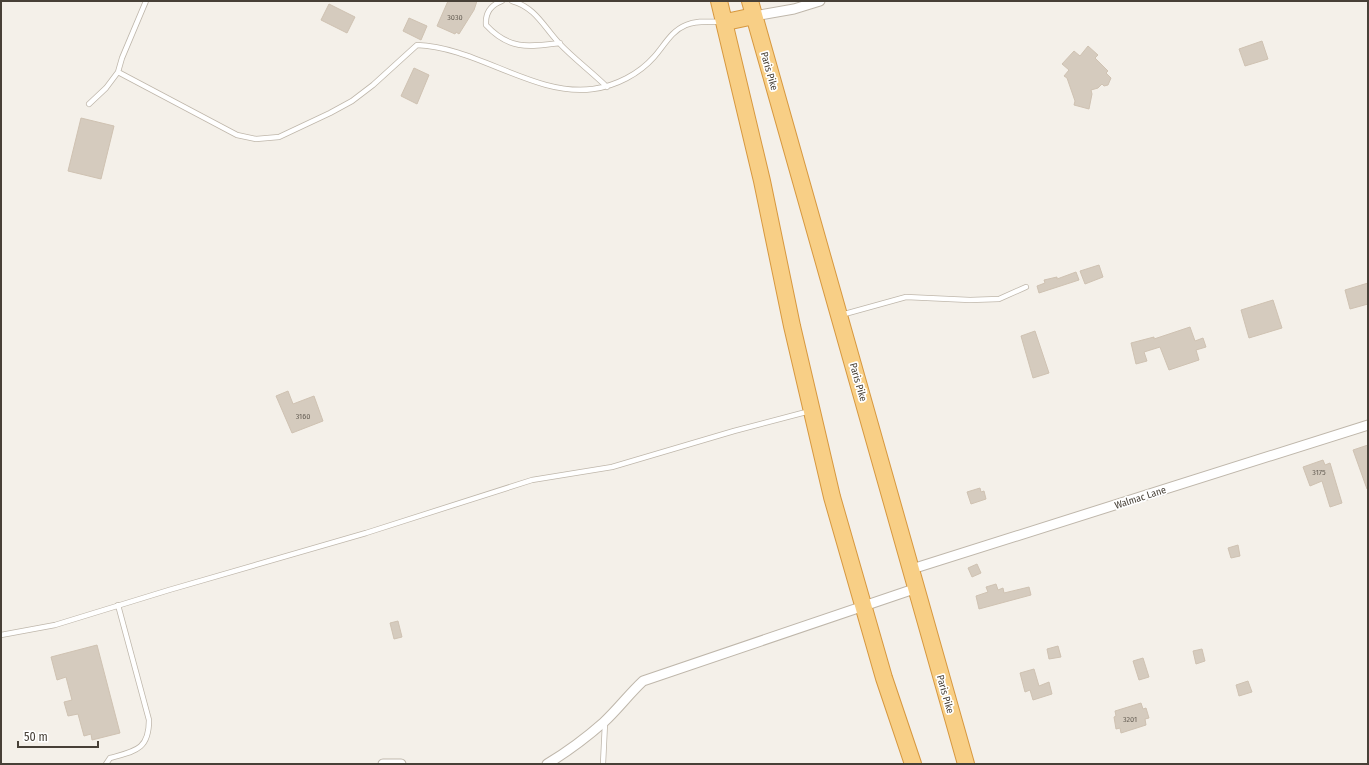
<svg xmlns="http://www.w3.org/2000/svg" width="1369" height="765" font-family="'Fira Sans Condensed',sans-serif">
  <style>
    .building { fill: #d5cbbe; stroke: #cfc2b2 }
    .lines { fill: none; stroke-linecap: round; stroke-linejoin: round }
    .service-casing { stroke: #bfb7ab; stroke-width: 6 }
    .minor-casing { stroke: #bfb7ab; stroke-width: 11 }
    .trunk-casing { stroke: #d7983f; stroke-width: 18 }
    .service { stroke: #fff; stroke-width: 4.5 }
    .minor { stroke: #fff; stroke-width: 9 }
    .trunk { stroke: #f8cf86; stroke-width: 16 }
    .labels { text-anchor: middle; stroke-width: 3.5; stroke-linejoin: round; paint-order: stroke }
    .number-label { font-size: 8px; fill: #6a6359 }
    .street-label { font-size: 10px; fill: #474037; stroke: #fff }
  </style>
  <rect width="100%" height="100%" fill="#f4f0e9"/>
  <path class="building" d="M448,1H477L474,10L459,34L456,32L455,34L437,26Z
    M329,4L355,17L347,33L321,20Z
    M409,18L427,26L421,40L403,31Z
    M1262,41L1268,59L1245,66L1239,49Z
    M1088,46L1098,55L1095,58L1108,71L1106,73L1111,78L1108,85L1104,86L1102,84L1098,88L1091,90L1092,94L1089,109L1074,105L1075,101L1067,78L1064,76L1069,70L1062,64L1074,51L1080,56Z
    M414,68L429,75L417,104L401,96Z
    M81,118L114,126L101,179L68,171Z
    M1099,265L1103,277L1085,284L1080,271Z
    M1076,272L1079,280L1039,293L1037,286L1045,283L1044,280L1057,277V279Z
    M1368,283V304L1350,309L1345,290Z
    M1273,300L1282,328L1249,338L1241,310Z
    M1190,327L1195,341L1203,338L1206,347L1196,350L1199,360L1169,370L1160,347L1144,352L1147,361L1136,364L1131,343L1154,337V339Z
    M1035,331L1049,373L1033,378L1021,336Z
    M288,391L293,404L314,396L323,421L292,433L276,396Z
    M1368,445V488L1367,489L1353,450Z
    M1323,460L1325,465L1330,463L1342,503L1330,507L1322,481L1310,486L1303,467Z
    M980,488L981,492L984,491L986,499L971,504L967,492Z
    M1238,545L1240,556L1231,558L1228,548Z
    M977,564L981,573L972,577L968,568Z
    M996,584L998,590L1003,588L1004,593L1029,587L1031,595L979,609L976,596L988,592L986,587Z
    M398,621L402,637L394,639L390,623Z
    M97,645L120,733L92,740L91,734L84,736L78,714L68,716L64,702L72,700L66,677L57,680L51,657Z
    M1058,646L1061,657L1049,659L1047,649Z
    M1202,649L1205,661L1196,664L1193,651Z
    M1143,658L1149,677L1139,680L1133,661Z
    M1034,669L1039,686L1049,682L1052,694L1033,700L1030,690L1025,692L1020,673Z
    M1248,681L1252,692L1239,696L1236,685Z
    M1141,703L1143,709L1146,708L1149,718L1145,719L1146,725L1121,733L1120,728L1116,729L1114,717L1116,716L1115,711Z"/>
  <g class="lines">
    <g class="service-casing">
      <path id="service" d="M502,1C491,5 485,12 486,25C509,50 528,47 560,43
        M512,1C535,7 544,27 559,43C574,59 592,72 607,87
        M118,72L237,135L256,139L279,137L330,113L352,101L373,85L417,45C477,47 535,97 593,89C616,86 639,74 654,57C664,46 671,31 686,25C697,20 710,22 722,22
        M89,104L106,88L118,72L122,58L146,1
        M841,315L906,297L970,300L999,299L1026,287
        M1,635L55,625L169,590L366,533L532,480L612,467L734,431L810,411
        M106,764L110,758C135,751 149,750 149,720L118,605
        M603,764L605,723"/>
    </g>
    <g class="minor-casing">
      <path id="minor" d="M754,16L794,9L820,1
        M912,569L1368,425
        M383,764H401
        M547,764C567,752 587,737 604,722C618,709 629,694 643,681L917,588"/>
    </g>
    <g class="trunk-casing">
      <path id="trunk" d="M719,1L762,181L792,326L832,497L884,678L913,764
        M750,1L966,764
        M726,22L754,16"/>
    </g>
    <use href="#service" class="service"/>
    <use href="#minor" class="minor"/>
    <use href="#trunk" class="trunk"/>
  </g>
  <g class="labels">
    <g class="number-label">
      <text x="455" y="20">3030</text>
      <text x="303" y="419">3160</text>
      <text x="1319" y="475">3175</text>
      <text x="1130" y="722">3201</text>
    </g>
    <g class="street-label">
      <text transform="translate(770 71) rotate(74)" y="4">Paris Pike</text>
      <text transform="translate(859 382) rotate(74)" y="4">Paris Pike</text>
      <text transform="translate(1140 497) rotate(-18)" y="4">Walmac Lane</text>
      <text transform="translate(946 694) rotate(74)" y="4">Paris Pike</text>
    </g>
  </g>
  <rect width="1369" height="765" fill="none" stroke="#474037" stroke-width="4"/>
  <path d="M18 741v6h80v-6" fill="none" stroke="#474037" stroke-width="2"/>
  <text x="24" y="741" font-size="12" fill="#474037" stroke="#ffffff" stroke-width="3" paint-order="stroke">50 m</text>
</svg>
